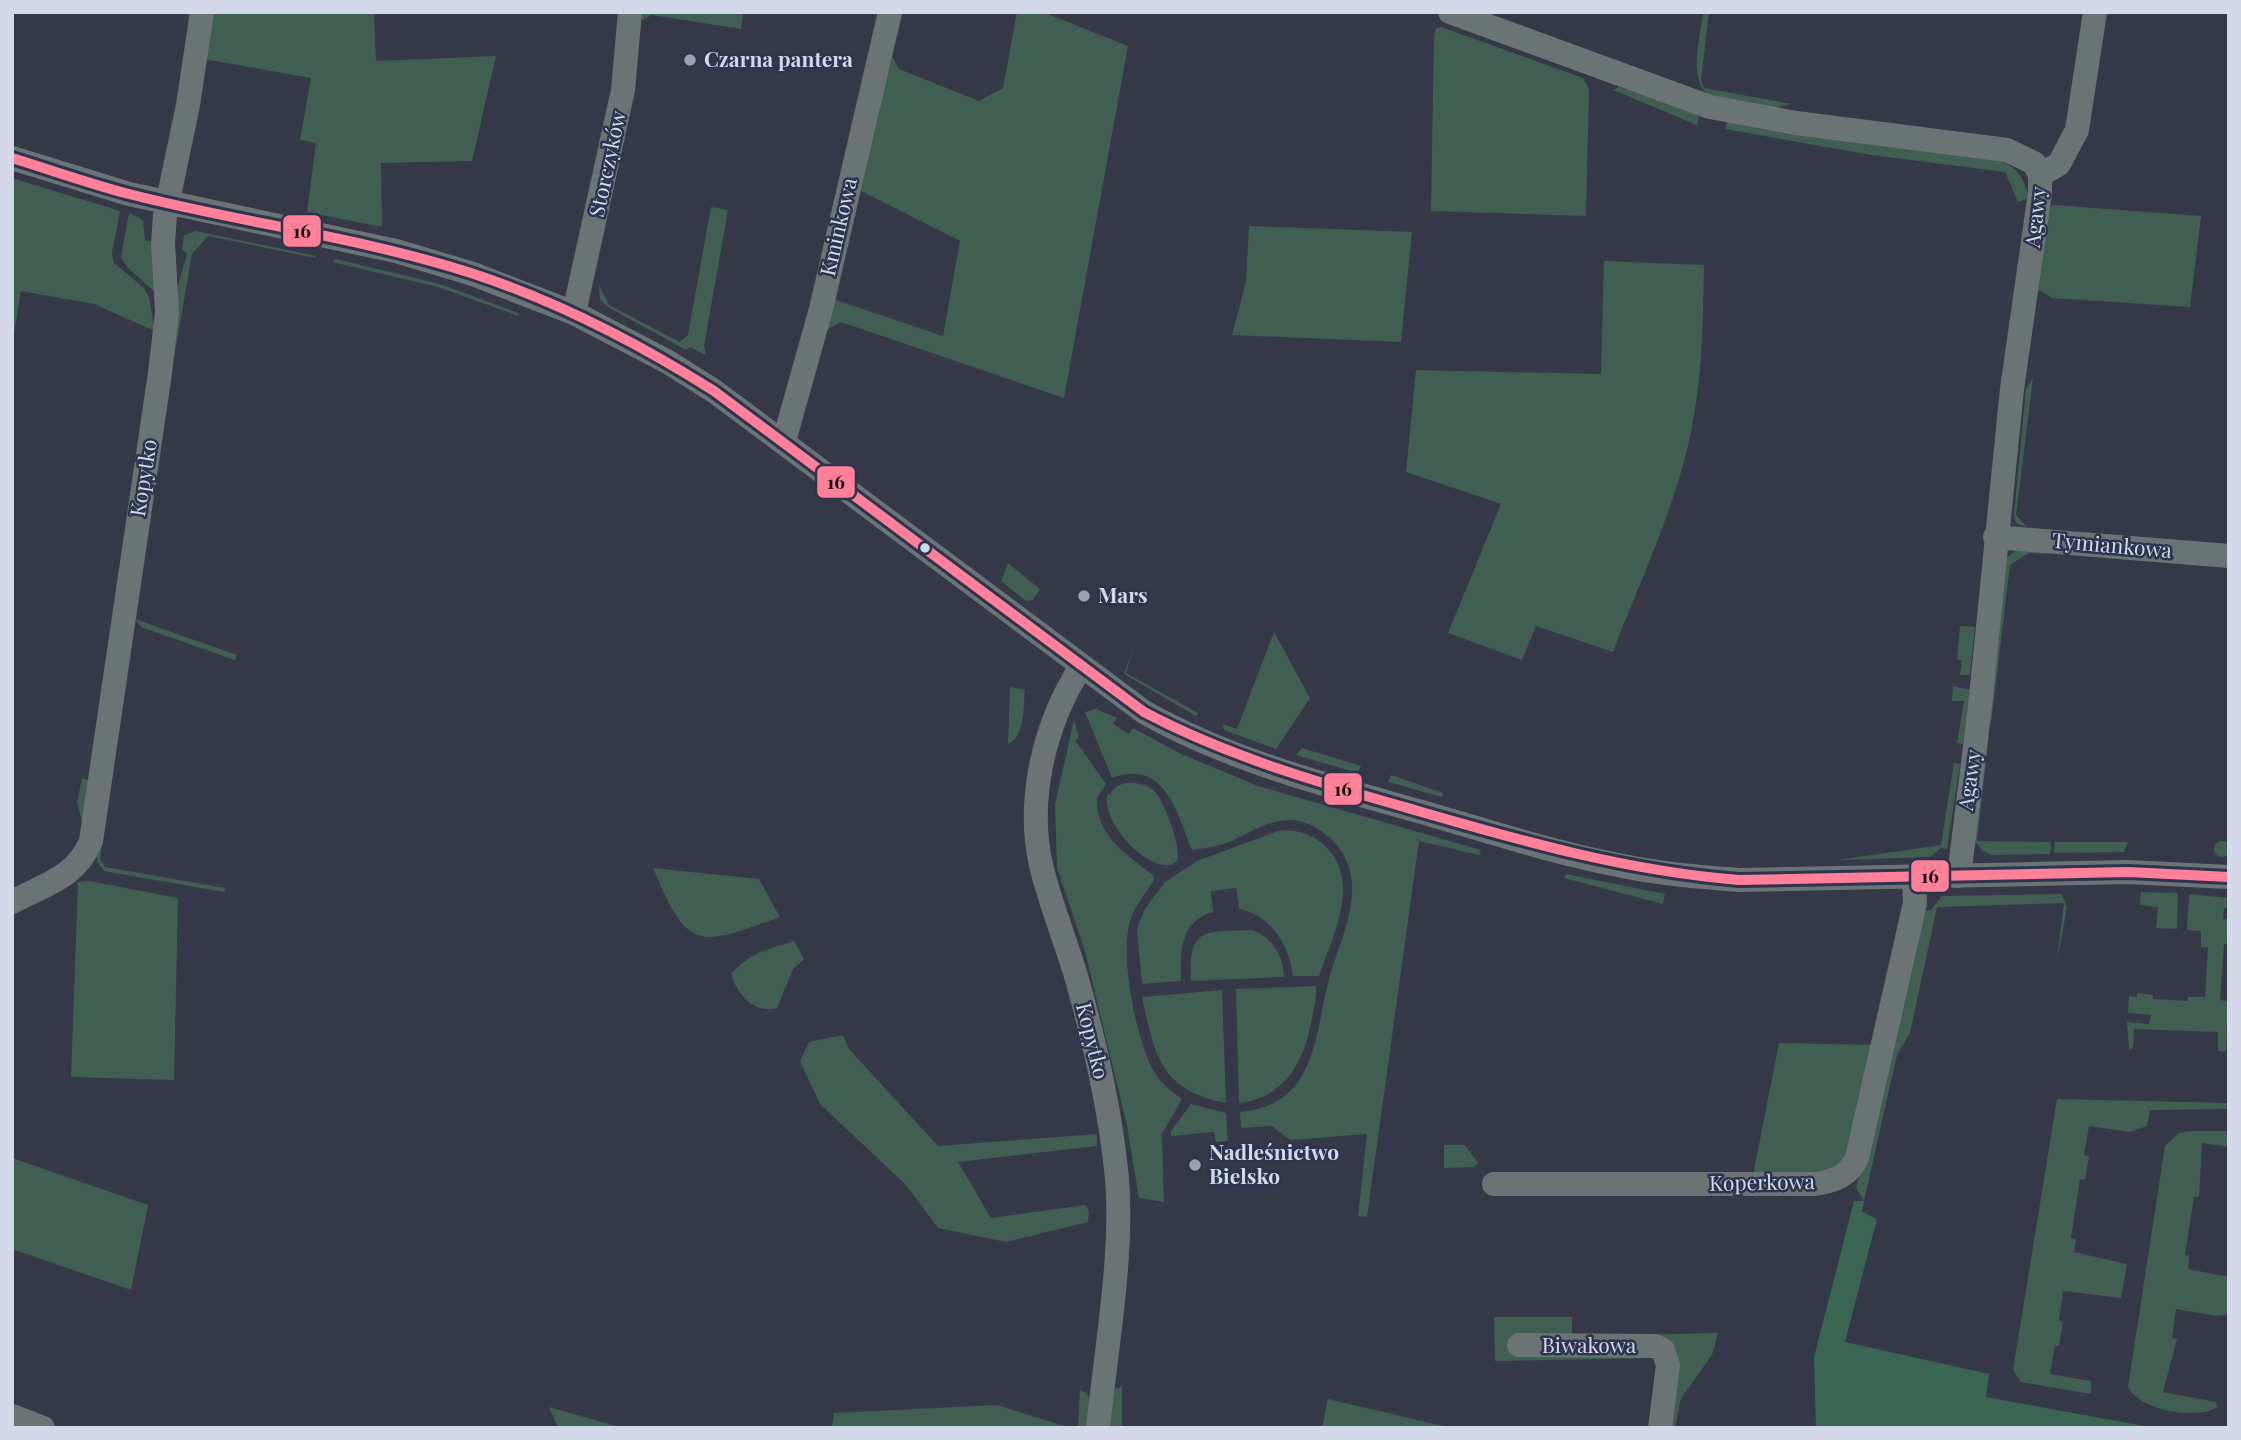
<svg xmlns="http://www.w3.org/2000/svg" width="2241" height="1440" font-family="'Playfair Display',serif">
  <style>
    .green { fill: #415e52 }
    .forest { fill: #3a6553 }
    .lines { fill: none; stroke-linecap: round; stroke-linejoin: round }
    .minor { stroke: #6b7475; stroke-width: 24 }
    .bus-1-casing { stroke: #2d344e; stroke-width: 16 }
    .bus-1 { stroke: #ff8098; stroke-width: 10 }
    .poi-dot { fill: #9ca1b1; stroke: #2d344e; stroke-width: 2.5 }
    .bus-dot { fill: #d4d9ea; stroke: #2d344e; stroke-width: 2.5 }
    .labels { text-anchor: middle; stroke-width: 5; stroke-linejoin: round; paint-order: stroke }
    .poi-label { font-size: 21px; font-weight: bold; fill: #d4d9ea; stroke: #2d344e; text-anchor: start }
    .street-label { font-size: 21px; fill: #d4d9ea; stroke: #2d344e }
    .line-badge { stroke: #2d344e; stroke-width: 2.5 }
    .pale-badge-label { font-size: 19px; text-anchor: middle; font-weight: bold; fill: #111 }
  </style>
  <rect width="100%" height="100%" fill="#353846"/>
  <path class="green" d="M209,12H374L376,61L496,56L472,161L381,163L382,227L307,212L316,143L300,140L311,78L204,59Z
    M639,12H738L743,13L741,29L652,15L642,20Z
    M898,12H903L892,56L899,69L979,101L1003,88L1017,12H1043L1128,46L1064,398L841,322L826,330L833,299L943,336L960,241L859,190Z
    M1703,12H1709L1701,80L1704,88L1792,104L1773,108L1709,95C1687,79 1701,36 1703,12Z
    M1441,27L1583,78L1589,89L1586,216L1431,211L1434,35L1436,28Z
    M1619,87L1699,113L1697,125L1613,90Z
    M1727,120L1993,158C2016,165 2023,175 2029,198L2018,202L2005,172L1871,155L1725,129Z
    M12,178L120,211L112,253L114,263L144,288L149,297L155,331L94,304L21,291L12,345Z
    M2054,205L2201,216L2190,307L2052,298L2036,288L2047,209Z
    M711,207L728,210L704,346L706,355L690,347L686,350L608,307L600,300L599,285L609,305L680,342L688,335Z
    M129,213L143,220L145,240L154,242L156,293L128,268L121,257Z
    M1249,226L1412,232L1401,342L1232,335L1246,282Z
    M196,231L316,256L315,258L208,236L192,254L161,433L178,285L187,254L182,249L184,235Z
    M336,259L440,284L518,313V316L438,287L332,262Z
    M1604,261L1704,265C1703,315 1703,365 1694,415C1681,497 1642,575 1613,652L1536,626L1522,660L1448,633L1501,504L1406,472L1416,370L1601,374Z
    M2033,378L2016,515L2027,527L2016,523L2014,515L2026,389Z
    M2021,547L2038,549L2046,554L2029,553L2010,565L1991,724L1986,710L2006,558Z
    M1008,563L1040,589L1033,600L1026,601L1001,581Z
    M135,619L237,655L235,660L141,627Z
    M1960,626L1975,627L1970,675H1960L1962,661L1957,659Z
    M1274,632L1310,698L1276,749L1224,730L1223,724L1237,729Z
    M1134,647L1126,673L1198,713L1196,716L1124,674Z
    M1953,686L1970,690L1963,744L1957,743L1964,701H1952Z
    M1010,687L1025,690C1023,707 1026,736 1008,744Z
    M1096,709L1117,718L1113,724L1129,734L1133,728L1179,753L1258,786L1481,850L1479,855L1419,841L1367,1217L1358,1216L1367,1134L1290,1140L1272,1126L1241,1128L1240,1112C1317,1105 1314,1036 1329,979C1341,935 1371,884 1335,843C1326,833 1313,824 1299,821C1273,816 1251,833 1229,842C1217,847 1204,848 1192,850C1177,813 1165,758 1112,778L1085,712Z
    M1074,720L1079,738L1075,740L1106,784L1097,798C1095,835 1127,855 1153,875L1154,880C1146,893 1134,907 1130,921C1120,957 1135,1030 1150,1064C1156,1079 1169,1090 1182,1099L1162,1134L1164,1202L1139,1198L1127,1126L1085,951L1057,868L1055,804Z
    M1989,735L1977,841L2051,842L2050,854L1991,855L1982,850L1978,844H1970L1982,744Z
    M1302,748L1361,766L1358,773L1296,755Z
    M1954,763L1960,764L1947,849L1941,848L1930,857L1838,860L1941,845Z
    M1391,775L1443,793L1442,797L1388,782Z
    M82,778L91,781L82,821L77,803Z
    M1125,783C1135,783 1144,783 1152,789C1164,798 1182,848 1177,861L1171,865C1145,869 1103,824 1107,796L1117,786Z
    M105,824L100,859L105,867L225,888L224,892L104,871C90,856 99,841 105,824Z
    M1278,831C1295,829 1310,833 1323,844C1363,879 1333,936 1319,976H1293C1289,946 1272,915 1239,909L1236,888L1211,891L1213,912C1180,921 1180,952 1181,981L1142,984L1137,929L1145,909L1165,882L1197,861Z
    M2214 849a8 8 0 1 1 16 0a8 8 0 1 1-16 0Z
    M2055,842H2128L2124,852L2054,853Z
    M653,868L759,879L780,917C698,947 688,952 653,868Z
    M1566,874L1665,894L1663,904L1564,878Z
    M90,881L178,898L174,1080L71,1077L78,882Z
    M2141,892L2178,893L2177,929L2156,928L2158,907L2140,905Z
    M2062,894L2067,908L2057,960L2064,903L1937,907L1910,1033L1897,1055L1864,1201L1856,1188L1924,911L1931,910L1942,896Z
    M2189,894L2229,898V908H2224L2223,919L2229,920V943L2224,944L2220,1000L2228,1001L2226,1051H2218V1032L2134,1029L2133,1048L2129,1050L2127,1022L2149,1024L2151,1015L2128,1013L2129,996L2137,997V993L2153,995V999L2187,1001L2188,997H2205L2208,947H2201V931L2187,930Z
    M1252,930C1273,937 1283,956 1284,977L1191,981C1188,926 1205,932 1252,930Z
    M794,941L804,959L793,969L777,1008C755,1015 736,993 731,974C748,954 770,948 794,941Z
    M1316,986C1317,996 1314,1008 1312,1018C1305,1061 1285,1098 1239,1103L1236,989Z
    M1222,990L1226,1103C1160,1090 1155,1056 1142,997Z
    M843,1035L849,1049L938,1146L1097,1134V1146L958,1162L991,1218L1085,1205L1089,1211L1088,1222L1006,1242L938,1228L906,1185L820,1104L800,1061L809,1042Z
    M1779,1043L1878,1045L1851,1155L1835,1173L1755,1178L1754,1170Z
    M2057,1099L2229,1103V1109L2150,1110L2147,1126L2130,1132L2089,1126L2084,1155L2089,1156L2085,1180L2080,1179L2071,1238L2076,1239L2074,1252L2127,1264L2121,1298L2063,1291L2059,1320L2063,1322L2059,1346H2055L2050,1374L2091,1381V1394L2021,1382L2013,1370Z
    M1191,1104L1226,1113L1228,1141L1216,1142L1214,1132L1171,1136V1131Z
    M2192,1131H2229V1147L2202,1143L2199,1197H2194L2185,1255L2189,1256L2188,1269L2229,1277V1314L2217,1316L2176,1309L2172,1338L2177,1339L2163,1392L2216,1402L2217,1407C2197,1421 2138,1410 2128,1387L2165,1146L2179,1133Z
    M1444,1145H1465L1478,1163L1474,1167L1444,1168Z
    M12,1158L148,1205L131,1290L12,1249Z
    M1494,1317H1572V1334L1657,1358L1495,1361Z
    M1718,1333L1712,1355L1681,1398L1675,1428H1664L1675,1364L1628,1335Z
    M1122,1386V1428H1109L1113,1390Z
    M1080,1390L1087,1393L1090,1401L1087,1428H1078Z
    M1328,1399L1452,1428H1322Z
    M997,1405L1071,1428H832L834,1413Z
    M549,1407L623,1428H558Z"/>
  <path class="forest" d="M1854,1201H1864L1862,1212L1877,1219L1845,1342L1989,1374L1986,1397L2155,1428H1816L1814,1357Z"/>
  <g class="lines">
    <path class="minor" d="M1450,12L1710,107L1796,123L2007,150L2034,163L2040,175V193L2012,389L1980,706L1959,876
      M12,158L129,194L396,251L473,274L574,313L668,362L714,391L1144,712C1231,761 1323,784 1418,811C1485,830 1553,853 1623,866C1661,874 1700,877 1739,880L2128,872L2229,877
      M2040,175L2059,164L2077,130L2095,12
      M574,313L623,90L630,12
      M784,441L821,309L890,12
      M1995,537L2229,556
      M1081,667C1045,722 1026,799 1041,865C1050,903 1065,939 1076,976C1094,1039 1109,1104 1116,1169C1125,1245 1106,1349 1098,1428
      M12,902C45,884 76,878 91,841L160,373L167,312L163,243L165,215L188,105L202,12
      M1494,1184H1816C1834,1181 1849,1176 1857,1158L1915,903L1914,877
      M1519,1345L1655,1346L1663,1350L1668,1365L1660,1428
      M12,1416L43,1428"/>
    <g class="bus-1-casing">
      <path id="bus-1" d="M12,158C51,170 90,184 129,194C242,223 359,237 471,273C557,301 638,343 714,391L1144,712C1231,758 1324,784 1418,811C1525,842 1628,871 1739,880L2128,872L2229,877"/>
    </g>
    <use href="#bus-1" class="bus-1"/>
  </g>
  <g class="poi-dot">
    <circle cx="690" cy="60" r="7"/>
    <circle cx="1084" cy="596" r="7"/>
    <circle cx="1195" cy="1165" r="7"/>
  </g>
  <circle class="bus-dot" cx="925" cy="548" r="6"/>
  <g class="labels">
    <g class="poi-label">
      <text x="704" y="67">Czarna pantera</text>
      <text x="1098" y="603">Mars</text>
      <text x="1209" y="1160">Nadleśnictwo<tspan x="1209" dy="24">Bielsko</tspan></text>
    </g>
    <g class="street-label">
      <text transform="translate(608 164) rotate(-78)" y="7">Storczyków</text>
      <text transform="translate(2036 217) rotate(-84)" y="7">Agawy</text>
      <text transform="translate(839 227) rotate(-77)" y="7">Kminkowa</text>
      <text transform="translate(144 478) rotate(-81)" y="7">Kopytko</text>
      <text transform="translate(2112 546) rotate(5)" y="7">Tymiankowa</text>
      <text transform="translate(1970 780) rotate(-82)" y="7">Agawy</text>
      <text transform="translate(1092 1041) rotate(76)" y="7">Kopytko</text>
      <text transform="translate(1762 1183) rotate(-1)" y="7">Koperkowa</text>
      <text x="1589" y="1353">Biwakowa</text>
    </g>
  </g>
  <g class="line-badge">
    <rect x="282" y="214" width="40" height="34" rx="7" fill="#ff8098"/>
    <rect x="816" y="465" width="40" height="34" rx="7" fill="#ff8098"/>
    <rect x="1323" y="772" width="40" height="34" rx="7" fill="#ff8098"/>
    <rect x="1910" y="859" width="40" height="34" rx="7" fill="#ff8098"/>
  </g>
  <g class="pale-badge-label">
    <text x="302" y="238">16</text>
    <text x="836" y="489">16</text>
    <text x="1343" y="796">16</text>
    <text x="1930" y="883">16</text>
  </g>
  <rect width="2241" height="1440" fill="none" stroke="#d4d9ea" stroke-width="28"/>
</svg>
